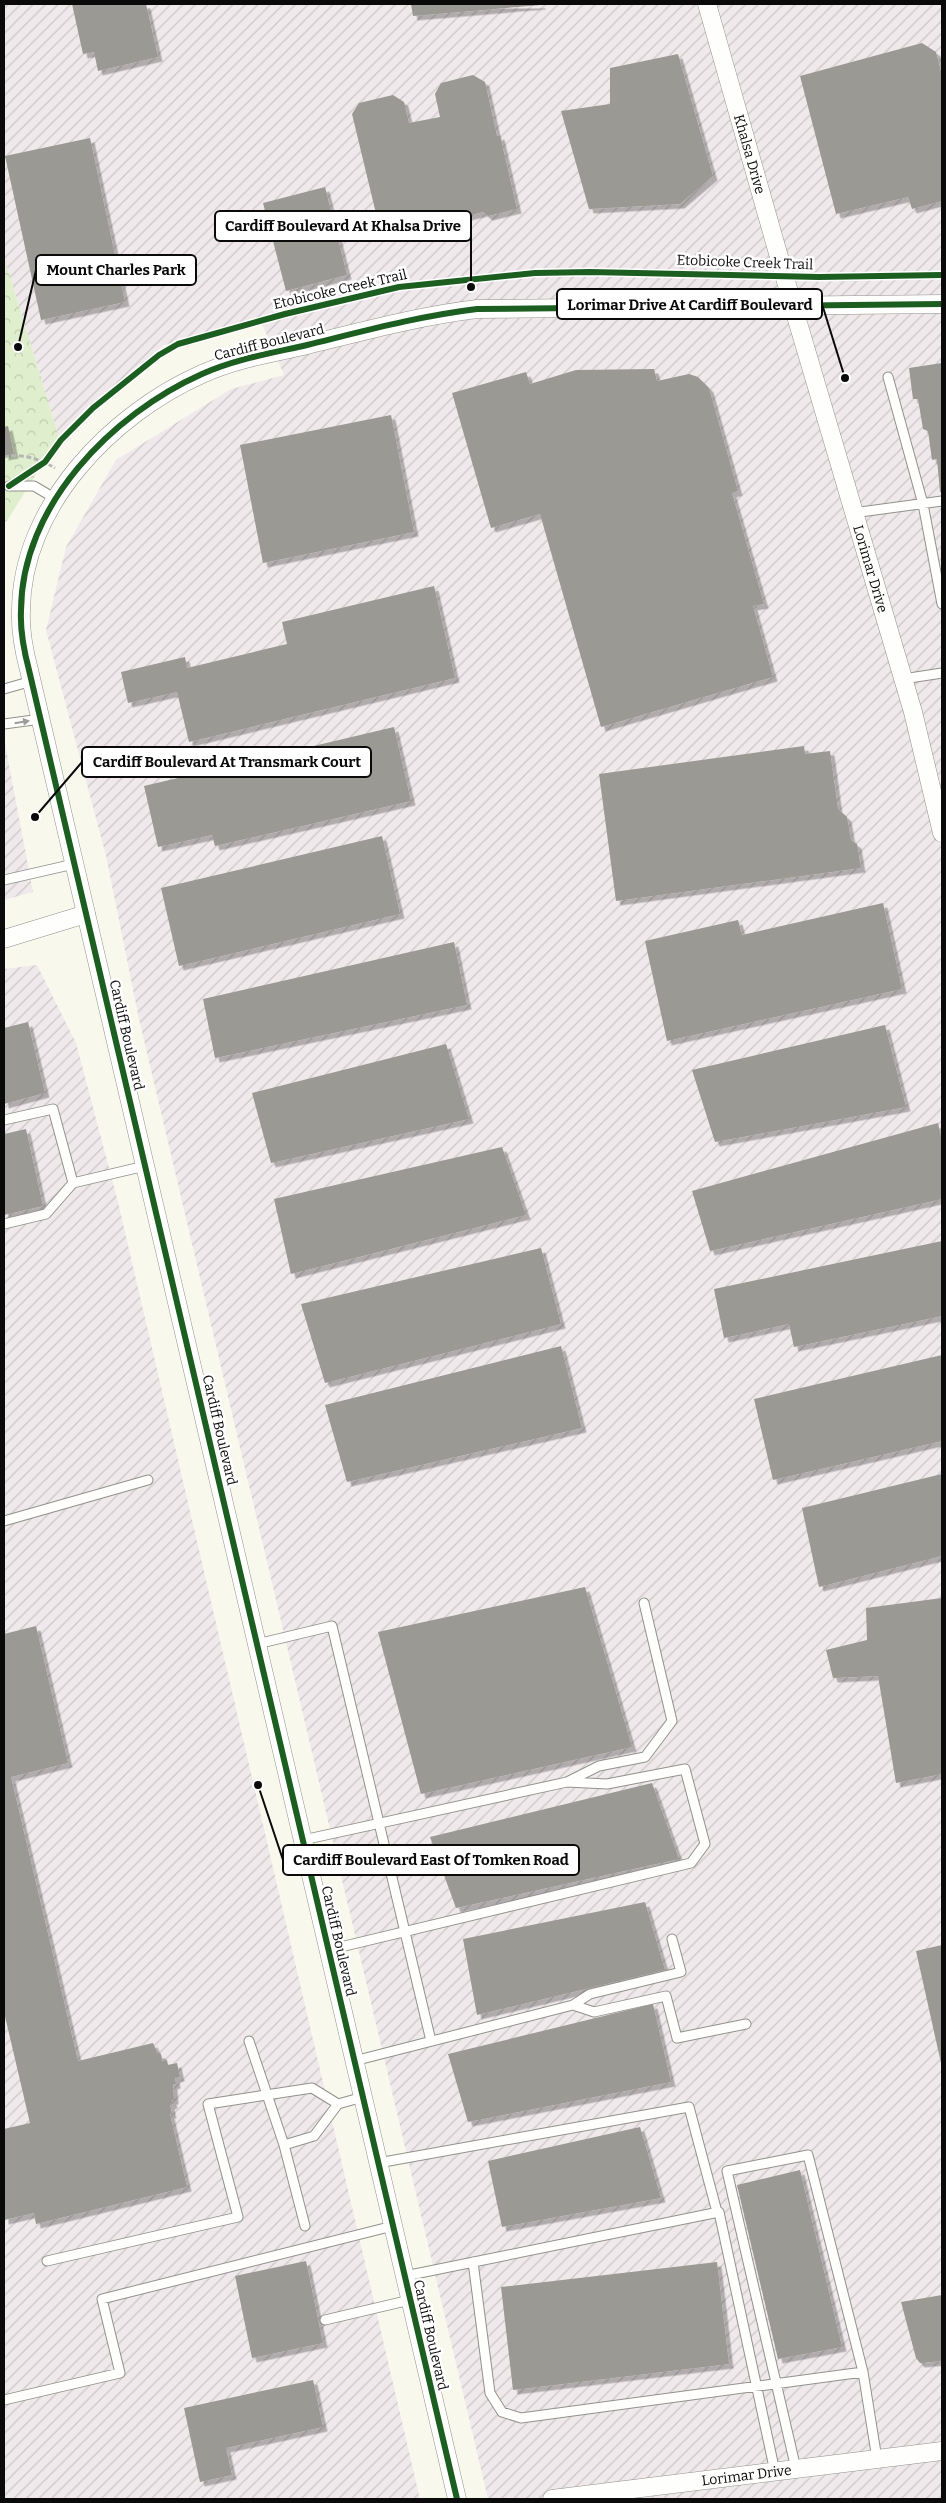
<svg xmlns="http://www.w3.org/2000/svg" width="946" height="2503" font-family="Bitter,serif">
  <style>
    .industrial { fill: url(#industrial-furrows) }
    .park { fill: url(#park-crowns) }
    .building { fill: #9b9993; filter: url(#shadow) }
    .lines { fill: none; stroke-linecap: round; stroke-linejoin: round }
    .service-casing { stroke: #92918c; stroke-width: 11 }
    .minor-casing { stroke: #92918c; stroke-width: 19 }
    .path { stroke: #b7b7b5; stroke-width: 3; stroke-dasharray: 5 2.5; stroke-linecap: butt }
    .service { stroke: #fefefc; stroke-width: 9 }
    .minor { stroke: #fefefc; stroke-width: 18 }
    .cycleway-casing { stroke: #fff; stroke-width: 9 }
    .cycleway { stroke: #1b5e20; stroke-width: 6 }
    .oneway { fill: #9c9c9b }
    .labels { text-anchor: middle; stroke-width: 5; stroke-linejoin: round; paint-order: stroke }
    .street-label { font-size: 14px; fill: #0a0a0a; stroke: #fff }
    .leader { fill: none; stroke: #0a0a0a; stroke-width: 2 }
    .callout-dot { fill: #0a0a0a; stroke: #fff; stroke-width: 2 }
    .callout { fill: #fff; stroke: #0a0a0a; stroke-width: 2 }
    .callout-label { font-size: 15px; text-anchor: middle; font-weight: bold; fill: #0a0a0a }
  </style>
  <defs>
    <pattern id="industrial-furrows" width="10" height="10" patternUnits="userSpaceOnUse" patternTransform="scale(1.25)"><rect width="10" height="10" fill="#f0e9eb"/><path d="M-1 1l2-2M0 10L10 0M9 11l2-2" fill="none" stroke="#ccc6c8"/></pattern>
    <pattern id="park-crowns" width="20" height="18" patternUnits="userSpaceOnUse" patternTransform="scale(1.25)"><rect width="20" height="18" fill="#dfefcd"/><path d="M2 6a3 3 0 1 1 6 0M12 15a3 3 0 1 1 6 0" fill="none" stroke="#beccaf"/></pattern>
    <filter id="shadow"><feDropShadow dx="4.5" dy="4.5" stdDeviation="0" flood-color="#0004"/></filter>
  </defs>
  <rect width="100%" height="100%" fill="#f9f8ed"/>
  <path class="industrial" d="M4,4H942V2499H488L139,1019L106,856L46,630L66,547L116,460L231,389L284,375L260,319L164,345L59,437L4,257Z
    M4,738L33,892L4,900Z
    M37,965L76,1043L118,1202L420,2499H4V969Z"/>
  <path class="park" d="M4,257L59,437L7,521L4,522Z"/>
  <path class="building" d="M72,4H146L158,57L98,71L94,52L83,54Z
    M411,4H541V5L413,16Z
    M922,43L936,52L942,75V201L912,209L908,197L836,214L800,76Z
    M678,54L713,176L680,204L589,209L561,111L610,104V68Z
    M473,75L485,82L497,136L500,135L517,209L488,216L483,212L459,218L454,214L414,223L409,220L379,226L352,114L359,103L393,95L404,102L409,123L440,117L435,94L441,83Z
    M90,138L125,302L41,320L5,156Z
    M325,187L347,275L286,291L263,203Z
    M942,363V492H940L937,459L932,460L928,431L923,429L918,399H913L909,368Z
    M654,369L657,381L689,374L698,377L709,388L738,491L732,493L764,604L753,606L773,677L601,727L540,514L491,528L452,393L526,372L530,384L576,370Z
    M391,415L414,532L263,563L240,445Z
    M8,426L14,454L4,456V427Z
    M434,586L455,678L189,742L177,692L128,703L121,672L185,657L187,668L287,644L282,622Z
    M394,727L411,801L215,846L212,835L158,847L144,786Z
    M804,746L805,754L830,751L838,809L847,817L851,840L857,844L861,868L616,901L599,774Z
    M382,836L400,914L179,966L161,888Z
    M883,903L902,989L667,1041L645,941L738,920L742,935Z
    M454,942L467,1005L215,1058L203,999Z
    M28,1022L45,1093L4,1104V1028Z
    M885,1025L906,1107L715,1142L692,1070Z
    M446,1044L469,1119L271,1163L252,1093Z
    M938,1123L942,1142V1199L710,1251L692,1191Z
    M26,1129L43,1206L4,1215V1134Z
    M502,1147L526,1215L291,1274L274,1199Z
    M942,1241V1316L794,1347L789,1324L724,1338L714,1289Z
    M541,1248L561,1324L325,1383L301,1304Z
    M561,1346L582,1428L347,1482L325,1405Z
    M942,1355V1441L773,1480L754,1399Z
    M942,1474V1556L819,1587L802,1508Z
    M585,1587L632,1747L421,1794L378,1632Z
    M942,1598V1774L896,1783L878,1676L833,1678L826,1650L867,1640L866,1608Z
    M36,1626L68,1763L11,1777L78,2061L153,2043L158,2054H161L162,2061L167,2060L168,2065L177,2063L180,2077L175,2078L176,2084L173,2085L174,2100H172L173,2104L170,2105L172,2114H170L187,2187L36,2224L34,2213L4,2220V2129L30,2123L4,2012V1634Z
    M652,1783L679,1859L456,1908L430,1837Z
    M645,1902L665,1970L477,2015L463,1939Z
    M942,1945V2062L941,2063L916,1951Z
    M653,2004L671,2082L468,2122L448,2054Z
    M640,2127L661,2198L502,2227L488,2161Z
    M800,2170L842,2347L778,2359L737,2185Z
    M306,2261L323,2343L252,2358L235,2276Z
    M717,2262L729,2364L513,2390L501,2287Z
    M942,2295V2361L920,2363L916,2358L901,2302Z
    M313,2380L323,2427L226,2448L232,2475L200,2482L184,2408Z"/>
  <g class="lines">
    <g class="service-casing">
      <path id="service" d="M888,377L923,504L942,604
        M9,486H34L56,499
        M853,513L942,501
        M903,679L942,673
        M4,689L32,681
        M4,724L41,719
        M4,880L74,864
        M4,1120L53,1109L73,1183
        M4,1224L46,1214L73,1183L145,1166
        M4,1521L148,1480
        M257,1644L332,1626L431,2041
        M303,1840L567,1782L599,1766L645,1757L672,1721L644,1603
        M328,1950L691,1863L705,1844L685,1769L607,1784L567,1782
        M573,2005L594,2012L666,1996L677,2038L746,2024
        M249,2041L284,2145
        M354,2061L573,2005L590,1994L681,1972L672,1939
        M378,2163L689,2107L717,2212
        M305,2226L284,2145L314,2136L338,2104
        M47,2261L238,2217L208,2104L312,2088L338,2104L363,2097
        M473,2262L490,2393L502,2412L521,2418L863,2372L877,2459
        M405,2276L719,2212L775,2472
        M325,2320L410,2300
        M4,2400L120,2373L102,2299L393,2226
        M796,2469L727,2171L808,2155L863,2372"/>
    </g>
    <g class="minor-casing">
      <g id="minor">
        <path id="s1" d="M707,4L793,306L913,712L942,833"/>
        <path d="M4,939L86,914"/>
        <path d="M457,2499L29,670C24,651 20,631 21,611C21,506 112,414 202,374C235,359 272,353 307,345C364,331 419,316 477,309L942,304"/>
        <path id="s2" d="M552,2499L942,2451"/>
      </g>
    </g>
    <path class="path" d="M4,457C21,453 40,459 55,468"/>
    <use href="#service" class="service"/>
    <use href="#minor" class="minor"/>
    <g class="cycleway-casing">
      <path id="cycleway" d="M9,486L45,462L61,440L93,408L159,355L178,344L285,314L399,287L535,273L590,272L819,277L942,275
        M457,2499L29,670C24,651 20,631 21,611C21,506 112,414 202,374C235,359 272,353 307,345C364,331 419,316 477,309L942,304"/>
    </g>
    <use href="#cycleway" class="cycleway"/>
  </g>
  <defs><path id="oneway-solid" d="M-6-.8H1V-3.2L6.5 0L1 3.2V.8H-6Z" transform="scale(1.25)"/></defs>
  <use class="oneway" href="#oneway-solid" transform="translate(22 722) rotate(-9)"/>
  <g class="labels">
    <g class="street-label">
      <text dy="5" stroke="none"><textPath href="#s1" startOffset="156">Khalsa Drive</textPath></text>
      <text transform="translate(745 262) rotate(2)" y="5">Etobicoke Creek Trail</text>
      <text transform="translate(340 289) rotate(-13)" y="5">Etobicoke Creek Trail</text>
      <text transform="translate(269 342) rotate(-14)" y="5">Cardiff Boulevard</text>
      <text dy="5" stroke="none"><textPath href="#s1" startOffset="588">Lorimar Drive</textPath></text>
      <text transform="translate(127 1035) rotate(77)" y="5">Cardiff Boulevard</text>
      <text transform="translate(220 1430) rotate(77)" y="5">Cardiff Boulevard</text>
      <text transform="translate(339 1941) rotate(77)" y="5">Cardiff Boulevard</text>
      <text transform="translate(431 2335) rotate(77)" y="5">Cardiff Boulevard</text>
      <text dy="5" stroke="none"><textPath href="#s2" startOffset="196">Lorimar Drive</textPath></text>
    </g>
  </g>
  <path class="leader" d="M471 287L471 226M18 347L36 270M845 378L822 304M35 817L82 762M258 1785L283 1860"/>
  <g class="callout-dot">
    <circle cx="471" cy="287" r="5"/>
    <circle cx="18" cy="347" r="5"/>
    <circle cx="845" cy="378" r="5"/>
    <circle cx="35" cy="817" r="5"/>
    <circle cx="258" cy="1785" r="5"/>
  </g>
  <g class="callout">
    <rect x="215" y="211" width="256" height="30" rx="5"/>
    <rect x="36" y="255" width="160" height="30" rx="5"/>
    <rect x="557" y="289" width="265" height="30" rx="5"/>
    <rect x="82" y="747" width="289" height="30" rx="5"/>
    <rect x="283" y="1845" width="296" height="30" rx="5"/>
  </g>
  <g class="callout-label">
    <text x="343" y="231">Cardiff Boulevard At Khalsa Drive</text>
    <text x="116" y="275">Mount Charles Park</text>
    <text x="690" y="310">Lorimar Drive At Cardiff Boulevard</text>
    <text x="227" y="767">Cardiff Boulevard At Transmark Court</text>
    <text x="431" y="1865">Cardiff Boulevard East Of Tomken Road</text>
  </g>
  <rect width="946" height="2503" fill="none" stroke="#0a0a0a" stroke-width="10"/>
</svg>
